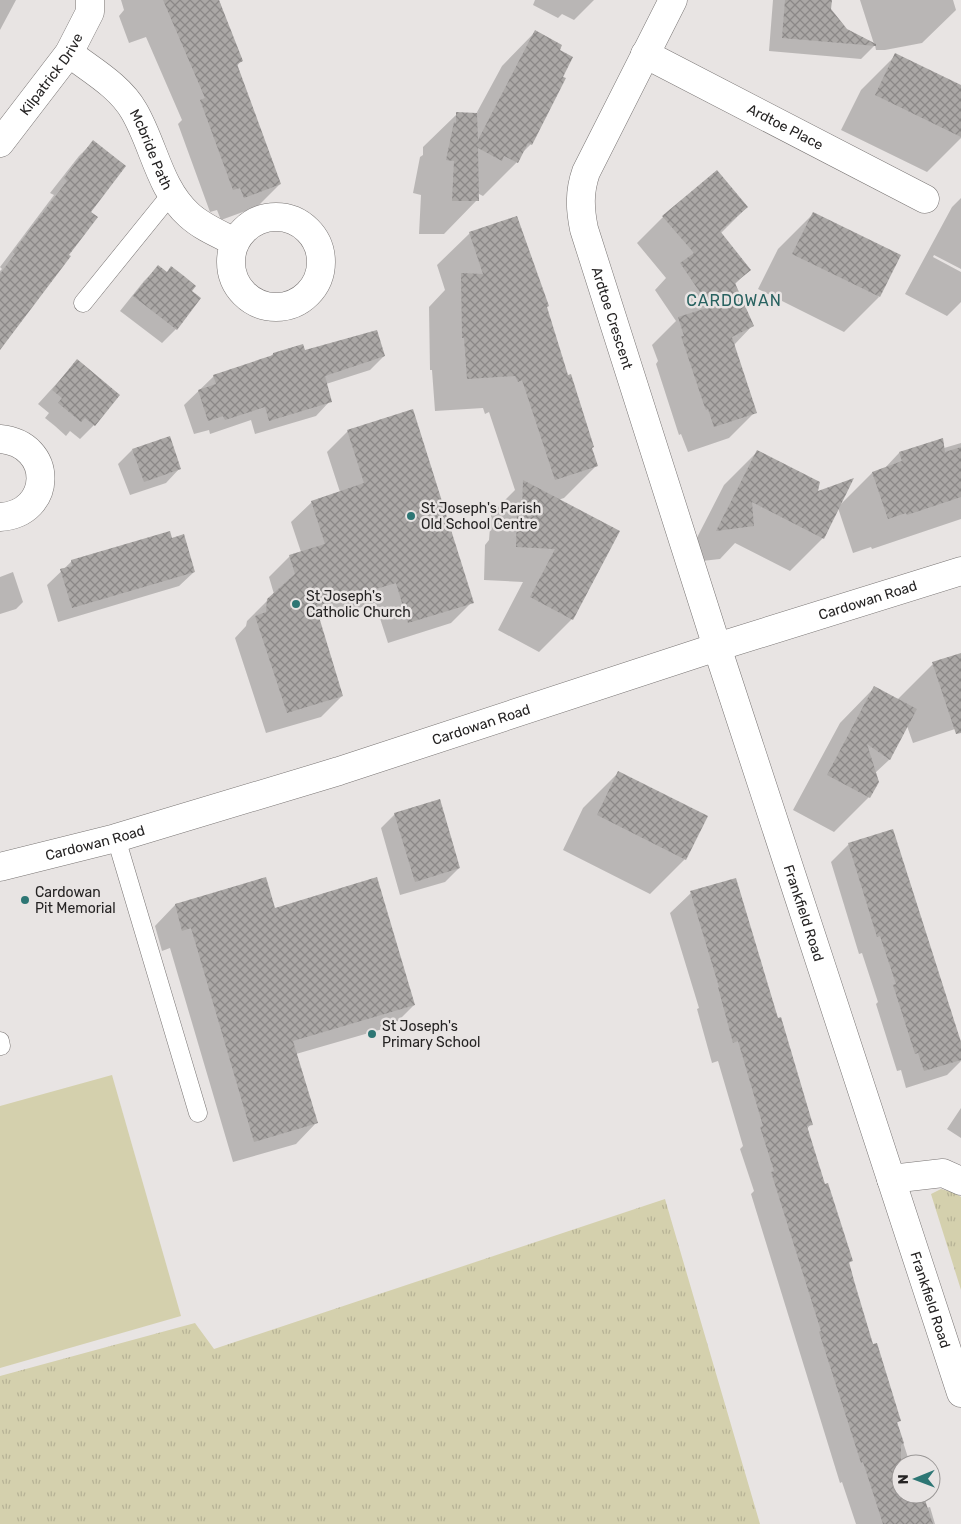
<svg xmlns="http://www.w3.org/2000/svg" width="961" height="1524" font-family="Rubik,sans-serif">
  <style>
    .grass { fill: url(#grass-tufts) }
    .garden { fill: #d4d0ad }
    .shadow { fill: #0003 }
    .building { fill: url(#building-cross-hatch) }
    .lines { fill: none; stroke-linecap: round; stroke-linejoin: round }
    .lane-casing { stroke: #787473; stroke-width: 19 }
    .street-casing { stroke: #787473; stroke-width: 29 }
    .secondary-casing { stroke: #787473; stroke-width: 29 }
    .lane { stroke: #fff; stroke-width: 18 }
    .street { stroke: #fff; stroke-width: 28 }
    .secondary { stroke: #fff; stroke-width: 28 }
    .poi-dot { fill: #2d7674; stroke: #e8e4e3; stroke-width: 2 }
    .labels { text-anchor: middle; stroke-width: 5; stroke-linejoin: round; paint-order: stroke }
    .street-label { font-size: 14px; fill: #252323; stroke: #e8e4e3 }
    .poi-label { font-size: 14px; fill: #252323; stroke: #e8e4e3; text-anchor: start }
    .quarter-label { font-size: 16px; letter-spacing: 1px; fill: #286260; stroke: #e8e4e3 }
  </style>
  <defs>
    <pattern id="grass-tufts" width="24" height="20" patternUnits="userSpaceOnUse" patternTransform="scale(1.25)"><rect width="24" height="20" fill="#d4d0ad"/><path d="M3 7l-1-3M5 7V3M7 7l1-3M15 17l-1-3M17 17v-4M19 17l1-3" fill="none" stroke="#b6b295"/></pattern>
    <pattern id="building-cross-hatch" width="8" height="8" patternUnits="userSpaceOnUse" patternTransform="scale(1.25)"><rect width="8" height="8" fill="#aba8a6"/><path d="M0 0l8 8M0 8l8-8" fill="none" stroke="#8b8887"/></pattern>
  </defs>
  <rect width="100%" height="100%" fill="#e8e4e3"/>
  <path class="grass" d="M941,1189L955,1193L961,1197V1290L931,1194Z
    M665,1199L760,1524H0V1376L195,1323L214,1349Z"/>
  <path class="garden" d="M112,1075L181,1316L0,1368V1106Z"/>
  <path class="shadow" d="M0,0H16L0,30Z
    M121,0H219L241,61L237,66L280,184L257,207L221,220L217,210L210,212L178,124L182,120L146,37L129,43L119,16L124,10Z
    M535,0H594L574,20L562,14L558,18L533,5Z
    M773,0H831L830,10L847,30L874,44L860,0H953L956,10L922,43L885,50H876L875,45L861,59L769,51Z
    M535,32L558,50L531,144L522,153L517,162L483,196L477,193V200L444,234H419L421,195L413,193L420,157L423,155V147L457,114H476L502,66Z
    M896,55L961,87V138L927,172L841,130L861,90Z
    M93,142L89,212L0,349V271L2,269L0,267L54,195L50,193L79,156Z
    M961,198V269L934,255L933,257L961,272V302L947,316L905,294L952,207Z
    M747,207L721,233L749,270L734,285L752,326L734,345L755,412L729,438L688,452L681,434L679,435L677,429L656,364L658,361L652,345L676,321L655,290L666,278L637,243L663,217Z
    M813,214L879,297L844,332L758,289L778,249Z
    M470,233L546,308L596,466L564,498L558,500L572,619L539,652L498,630L523,582L484,580L485,545L489,540L491,514L515,490L489,412L485,414L483,408L435,411L432,370H430L429,307L445,290L437,265Z
    M158,267L166,273L171,268L190,291L176,329L162,343L120,311L144,281Z
    M304,352L384,356L370,370L326,384L330,401L316,416L255,434L251,420L210,434L209,430L194,434L184,405L214,376L269,358L273,354Z
    M77,361L94,425L80,439L70,431L66,436L55,426L45,418L49,413L38,404Z
    M348,431L472,602L451,623L388,643L375,603L319,620L342,696L321,717L266,733L235,638L246,626L247,621L274,594L269,577L290,556L301,552L291,522L312,502L340,492L327,452Z
    M942,440L944,448L961,443V519L872,549L871,547L853,553L838,508L823,538L790,571L735,543L720,559L684,563L724,485L757,452L816,492L839,506L872,473L884,469L899,453Z
    M132,450L180,468L166,483L130,495L118,464Z
    M171,539L194,572L179,586L58,622L47,585L72,561Z
    M13,572L23,602L16,609L0,614V577Z
    M961,654V727L913,743L907,726L889,760L875,773L869,797L834,832L793,810L840,723L874,688L899,701L898,699L933,664Z
    M618,773L685,859L650,894L563,850L583,808Z
    M395,814L459,868L445,882L400,895L381,828Z
    M849,844L961,1047V1061L947,1075L906,1088L901,1070L897,1071L876,1004L878,1002L862,953L859,954L831,862Z
    M691,893L811,1124L807,1129L824,1186L851,1261L848,1264L872,1346L900,1420L897,1423L910,1464H901V1494H922L927,1508L930,1507L935,1524H856L842,1482L840,1483L751,1194L754,1191L740,1149L743,1146L718,1061L712,1063L697,1009L699,1008L670,913Z
    M175,905L274,909L414,1005L393,1026L296,1054L316,1123L296,1144L233,1162L170,948L162,951L155,926Z
    M961,1108V1138L947,1129Z"/>
  <path class="building" d="M163,0H219L243,61L237,64L281,184L244,198L240,188L233,190L200,100L205,98Z
    M785,0H832L831,9L847,29L876,44V46L782,38Z
    M535,30L562,45L560,50L573,57L563,77L566,78L532,145L528,143L518,163L504,156L502,161L478,148L479,201H452L454,161L446,160L454,122L456,123V112L477,113L478,140Z
    M895,53L961,85V137L875,95Z
    M93,140L126,166L91,212L98,217L69,255L71,256L0,350V274L15,254L13,252L67,181L64,178Z
    M717,170L748,207L720,231L751,270L735,283L754,326L732,337L757,413L714,427L708,409L706,410L703,402L681,336H684L678,317L710,307L680,263L694,253L662,216Z
    M813,212L901,255L880,297L792,254Z
    M517,216L549,306L547,307L568,375L571,374L594,447L592,448L598,466L555,480L522,380L518,382L515,376L467,379L464,338H462L461,273L483,274L469,232Z
    M158,265L167,272L171,266L184,276L196,286L192,291L201,298L177,330L133,296Z
    M377,330L385,356L325,376L332,402L269,421L265,407L225,420L223,416L208,421L198,390L216,384L213,375L273,355V353L303,344L305,350Z
    M77,359L120,395L95,426L85,418L81,422L69,412L58,403L62,398L52,390Z
    M413,409L474,603L408,623L396,583L316,607L343,696L287,713L255,616L266,612L267,599L295,574L289,555L325,544L311,501L364,483L347,430Z
    M170,436L181,469L144,482L132,449Z
    M943,438L945,452L961,447V497L907,515L906,513L888,519L872,472L902,461L899,452Z
    M757,450L820,482L818,491L854,478L824,539L752,502L754,526L716,531Z
    M523,480L620,531L573,620L530,597L555,549L516,547L517,511H522Z
    M170,531L172,538L184,534L195,572L72,608L60,569L72,566L71,560Z
    M961,653V733L956,734L932,662Z
    M874,686L917,709L890,760L867,744L879,782L870,798L827,775Z
    M618,771L708,816L686,860L597,815Z
    M440,799L460,868L415,882L394,813Z
    M893,829L961,1042V1060L924,1071L918,1053L915,1054L893,985L896,984L880,936L877,937L848,843Z
    M266,877L275,908L377,877L415,1005L293,1041L318,1123L254,1142L191,928L182,931L175,904Z
    M736,878L778,1018L781,1017L813,1125L807,1126L825,1184L828,1183L853,1261L849,1262L855,1284L873,1344L877,1343L901,1421L897,1422L904,1443L901,1445V1494H923L933,1524H883L863,1462L861,1463L819,1332L821,1331L771,1172L774,1171L760,1127L763,1126L738,1041L733,1043L718,987H719L690,891Z"/>
  <g class="lines">
    <g class="lane-casing">
      <path id="lane" d="M83,303L172,193
        M116,838L198,1113
        M0,1041L1,1046"/>
    </g>
    <g class="street-casing">
      <g id="street">
        <path id="s1" d="M673,0L586,172C579,192 580,209 584,229L717,647L961,1393"/>
        <path id="s2" d="M69,53C91,70 120,86 134,111C154,145 159,188 189,215C202,227 219,234 235,242"/>
        <path id="s3" d="M645,54L925,199"/>
        <circle cx="276" cy="262" r="45"/>
        <path d="M0,439C55,444 53,514 0,517"/>
        <path id="s4" d="M0,867L116,838L339,771L717,647L961,571"/>
        <path d="M891,1179L943,1173L961,1181"/>
      </g>
    </g>
    <g class="secondary-casing">
      <g id="secondary">
        <path id="s5" d="M0,143L69,53L90,12V0"/>
      </g>
    </g>
    <use href="#lane" class="lane"/>
    <use href="#street" class="street"/>
    <use href="#secondary" class="secondary"/>
  </g>
  <g class="poi-dot">
    <circle cx="411" cy="516" r="5"/>
    <circle cx="296" cy="604" r="5"/>
    <circle cx="25" cy="900" r="5"/>
    <circle cx="372" cy="1034" r="5"/>
  </g>
  <g class="labels">
    <g class="street-label">
      <text dy="5" stroke="none"><textPath href="#s5" startOffset="86">Kilpatrick Drive</textPath></text>
      <text dy="5" stroke="none"><textPath href="#s3" startOffset="158">Ardtoe Place</textPath></text>
      <text dy="5" stroke="none"><textPath href="#s2" startOffset="130">Mcbride Path</textPath></text>
      <text dy="5" stroke="none"><textPath href="#s1" startOffset="344">Ardtoe Crescent</textPath></text>
      <text dy="5" stroke="none"><textPath href="#s4" startOffset="908">Cardowan Road</textPath></text>
      <text dy="5" stroke="none"><textPath href="#s4" startOffset="502">Cardowan Road</textPath></text>
      <text dy="5" stroke="none"><textPath href="#s4" startOffset="98">Cardowan Road</textPath></text>
      <text dy="5" stroke="none"><textPath href="#s1" startOffset="969">Frankfield Road</textPath></text>
      <text dy="5" stroke="none"><textPath href="#s1" startOffset="1376">Frankfield Road</textPath></text>
    </g>
    <g class="poi-label">
      <text x="421" y="513">St Joseph's Parish<tspan x="421" dy="16">Old School Centre</tspan></text>
      <text x="306" y="601">St Joseph's<tspan x="306" dy="16">Catholic Church</tspan></text>
      <text x="35" y="897">Cardowan<tspan x="35" dy="16">Pit Memorial</tspan></text>
      <text x="382" y="1031">St Joseph's<tspan x="382" dy="16">Primary School</tspan></text>
    </g>
    <g class="quarter-label">
      <text x="734" y="306">CARDOWAN</text>
    </g>
  </g>
  <g transform="translate(916 1479) rotate(269)"><circle r="24" fill="#e8e4e3" stroke="#9a9796"/>
  <path d="M0-4L9 19L0 12L-9 19Z" fill="#2d7674"/>
  <text y="-8" font-size="14" font-weight="bold" text-anchor="middle" fill="#252323">N</text>
  </g>
</svg>
